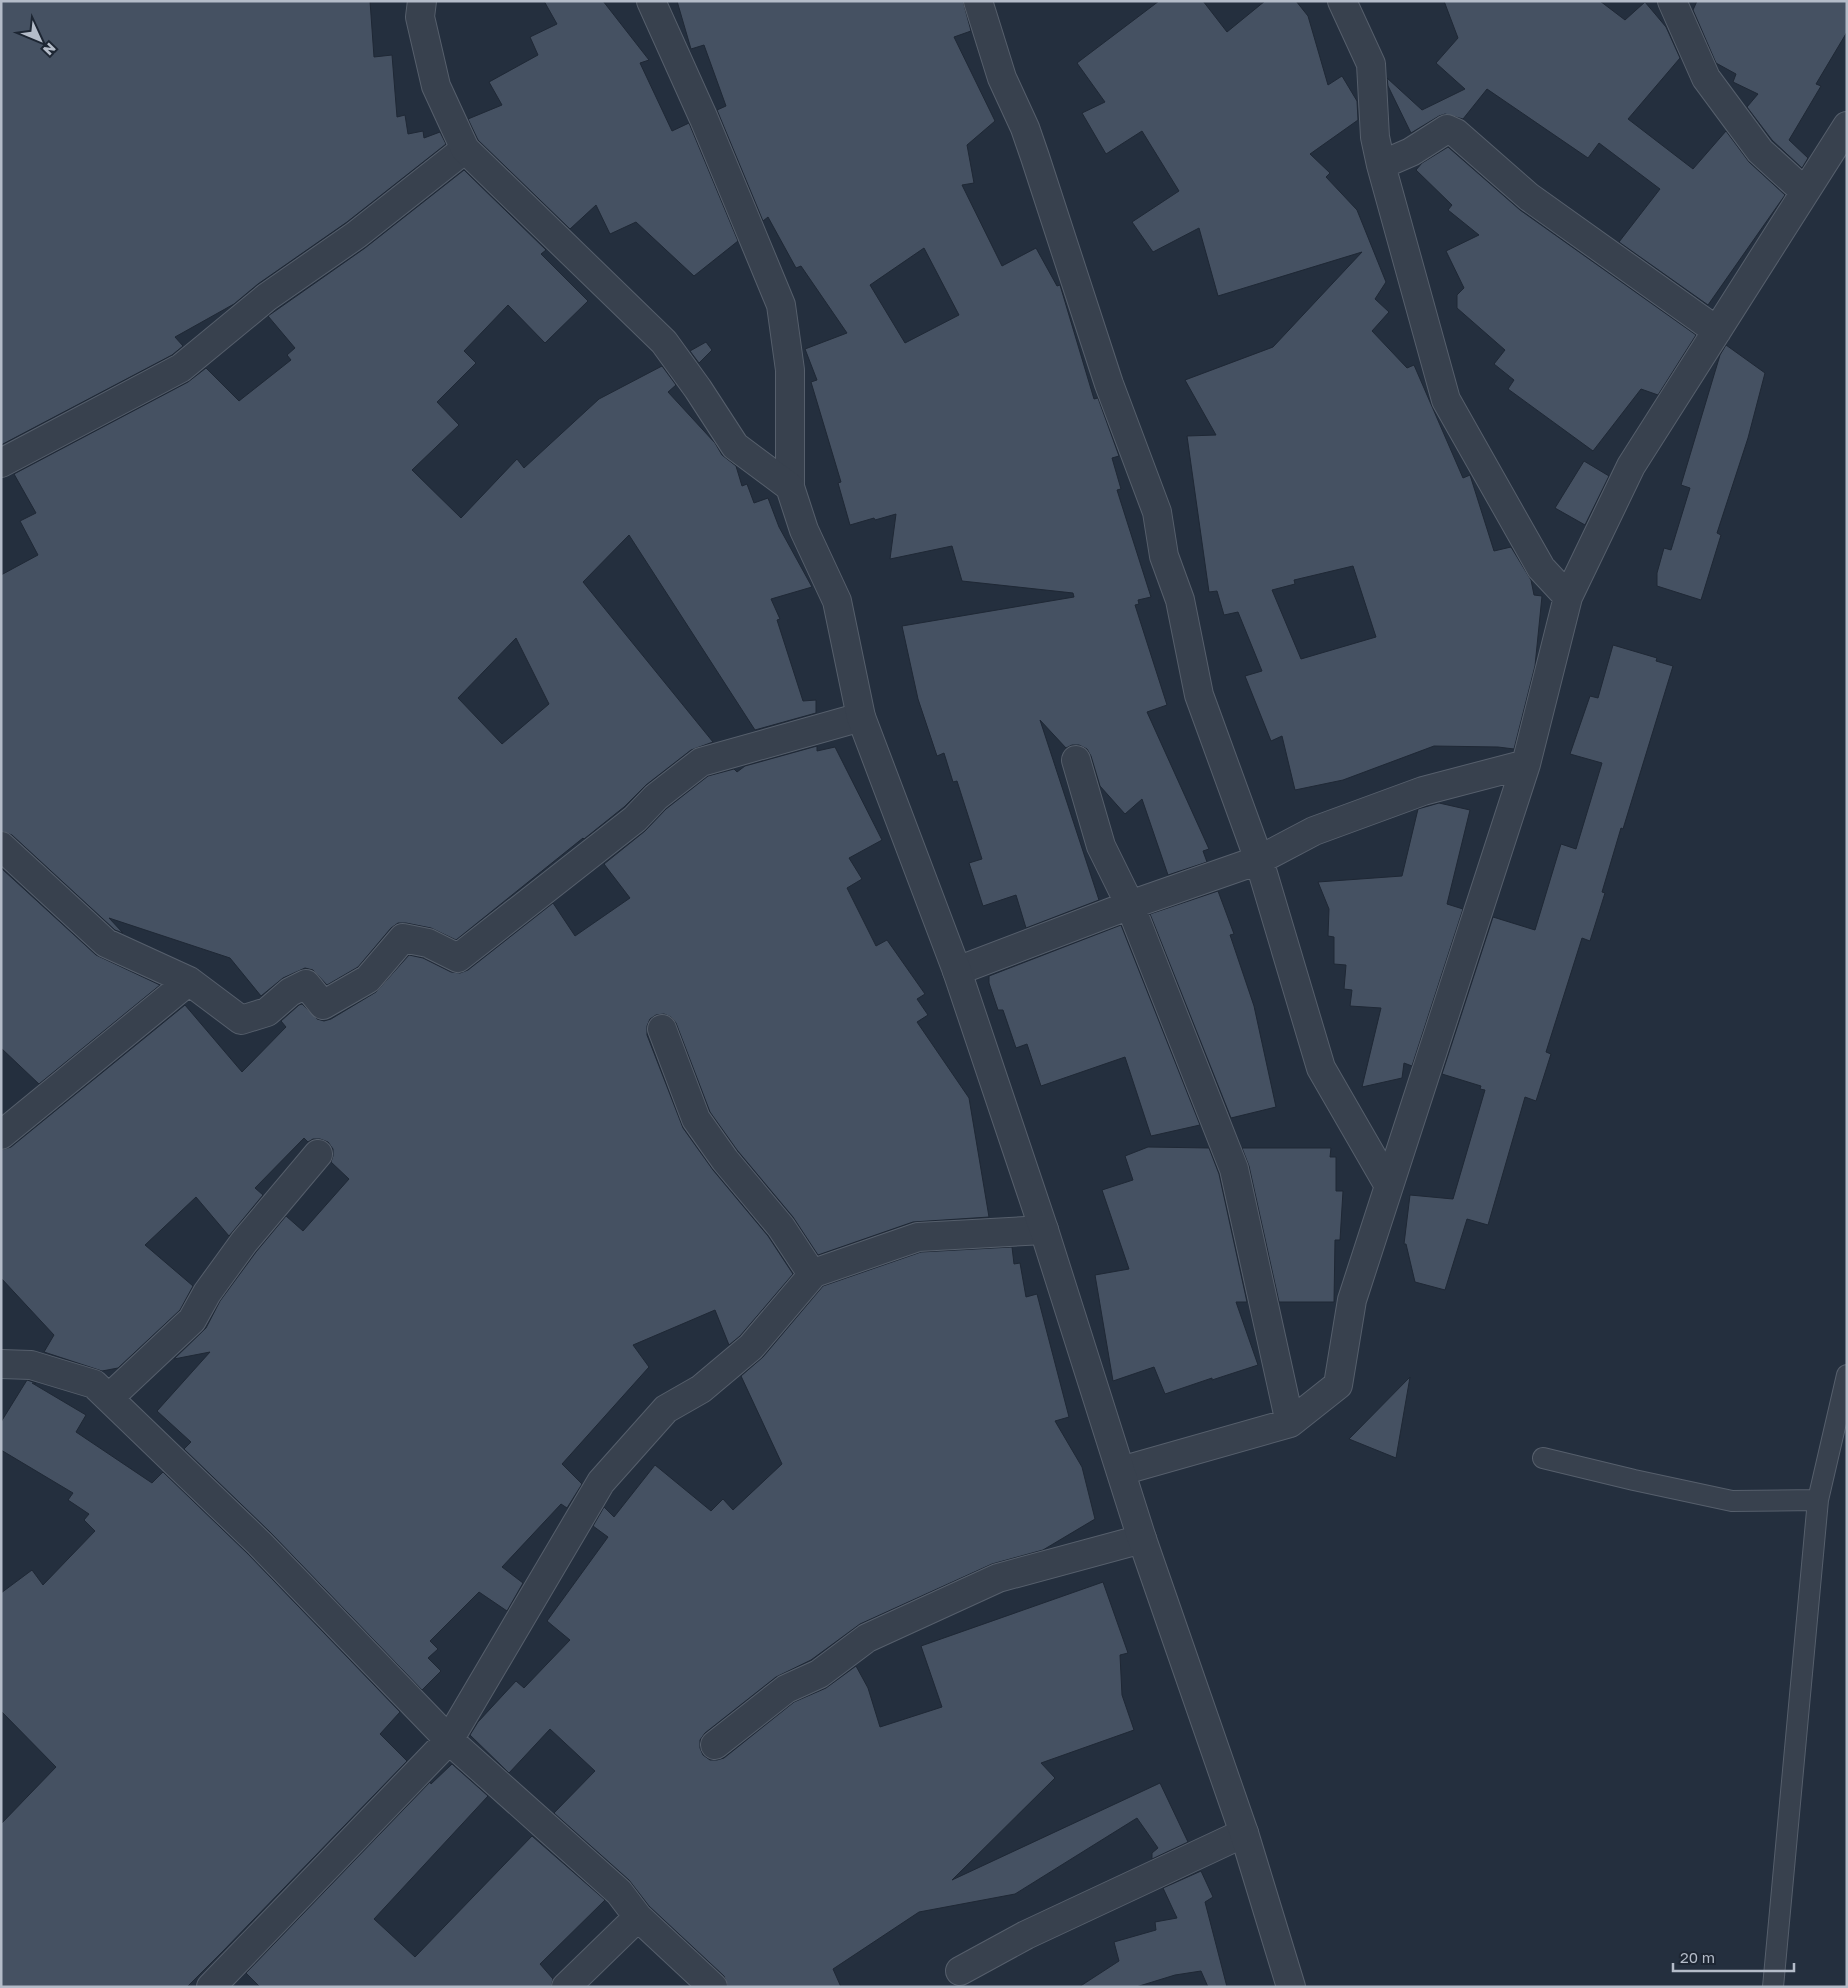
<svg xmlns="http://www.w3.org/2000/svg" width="1848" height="1988" font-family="'Golos Text',sans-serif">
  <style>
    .building { fill: #455162; stroke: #1f2835; fill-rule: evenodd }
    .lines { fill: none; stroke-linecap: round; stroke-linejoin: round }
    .service-casing { stroke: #565f6c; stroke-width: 22 }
    .minor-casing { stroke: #565f6c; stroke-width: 30 }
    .tertiary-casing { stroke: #565f6c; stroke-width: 30 }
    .service { stroke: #38414e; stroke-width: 20 }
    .minor { stroke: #38414e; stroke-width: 28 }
    .tertiary { stroke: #38414e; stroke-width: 28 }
  </style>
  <rect width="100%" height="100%" fill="#242f3e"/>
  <path class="building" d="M1,1H370L374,57L392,55L397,117L405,115L408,134L423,131L424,138L440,132L446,144L347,222L258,284L234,304L175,337L183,346L172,355L1,445Z
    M544,1H603L649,60L640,63L672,131L689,123L738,241L694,276L636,222L610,234L596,205L570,229L478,140L468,119L502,105L489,82L538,55L530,37L557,24Z
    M677,1H963L971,31L954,37L995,121L967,145L974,183L962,185L1002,266L1036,248L1057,286L1060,285L1094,399L1098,398L1119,456L1112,458L1121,489L1117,490L1151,597L1138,600L1139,604L1135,605L1167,705L1147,712L1209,849L1203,851L1207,862L1168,875L1142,799L1125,814L1100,786L1091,756L1087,749L1079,745H1072L1066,748L1040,720L1099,900L1026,928L1016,895L983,906L969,863L982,859L957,781L953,782L944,753L937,756L918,699L902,626L1074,597L1073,593L962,581L952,546L890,559L896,514L875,520L874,518L850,525L838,483L841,482L811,382L817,380L805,349L847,333L801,266L796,268L768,217L763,221L717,110L726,106L704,45L691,49ZM924,248L959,315L905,343L870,285Z
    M1159,1H1203L1227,32L1265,1H1296L1308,16L1328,85L1342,76L1357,101L1358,120L1310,154L1330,173L1326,177L1357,210L1386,282L1375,299L1389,312L1372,331L1407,368L1414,365L1463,478L1470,475L1494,551L1511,547L1531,580L1534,595L1542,596L1535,666L1514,749L1498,747L1434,746L1343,780L1295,790L1282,736L1271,741L1245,676L1262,671L1238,612L1224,615L1217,591L1209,592L1187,436L1216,435L1185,380L1273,347L1362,252L1218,296L1199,228L1153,252L1132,222L1179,191L1142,131L1106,154L1082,113L1105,102L1077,63ZM1353,566L1376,637L1301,659L1272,590L1295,584L1294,580Z
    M1444,1H1600L1625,20L1645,2L1666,27L1680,58L1628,119L1693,169L1726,131L1749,162L1785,195L1708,305L1619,242L1660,189L1599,143L1588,158L1487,89L1463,119L1445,114L1439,116L1411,133L1388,86L1387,78L1422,110L1465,89L1436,63L1458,38Z
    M1697,1H1847V32L1816,84L1821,86L1789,140L1808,158L1802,168L1772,140L1747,107L1758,94L1733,82L1736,74L1716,63L1693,10Z
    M1448,147L1520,210L1696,335L1658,395L1641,389L1593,451L1508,389L1514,380L1494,364L1505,350L1457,308V295L1464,288L1446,251L1479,235L1448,210L1452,205L1416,170L1422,163Z
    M464,170L546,250L541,254L588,301L545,343L508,305L464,351L476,363L437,402L459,425L412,470L461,518L517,459L524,468L599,399L662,366L676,385L668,392L715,443L722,455L736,466L742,486L747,484L754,503L768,498L779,527L812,587L771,599L780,619L777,620L803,701L816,700V713L755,730L629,535L583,582L713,742L691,750L646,785L624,807L584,839L583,838L456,940L431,928L406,923H398L391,928L358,967L327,985L313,970L305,968L283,978L261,996L230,958L109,918L123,933L115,930L12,835L1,831V575L38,555L20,521L36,513L14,474L188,382L206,368L239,401L291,360L287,355L295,348L268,316L365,248ZM516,638L549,704L502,744L458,698Z
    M706,342L712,350L699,363L690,351Z
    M1726,345L1765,373L1748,438L1717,533L1721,535L1701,600L1657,586V573L1664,548L1671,550L1690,488L1681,485L1720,355Z
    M1584,461L1609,476L1585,525L1555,508Z
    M1613,645L1657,658L1656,661L1673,666L1623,829L1621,828L1602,892L1605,893L1590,941L1582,938L1546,1052L1551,1054L1536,1101L1525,1097L1488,1225L1467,1219L1445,1290L1415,1282L1406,1244H1404L1410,1195L1453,1199L1485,1090L1480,1089L1481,1086L1442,1074L1493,917L1535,930L1561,844L1576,849L1602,763L1570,754L1590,696L1598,698Z
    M817,746V751L835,747L882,840L849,858L862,879L847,888L876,946L887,940L925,994L917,999L928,1015L917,1022L969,1098L989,1217L913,1222L818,1255L793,1217L737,1150L710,1112L676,1023L671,1017L664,1014L656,1015L650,1019L647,1026V1035L683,1128L713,1170L768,1236L793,1274L740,1336L729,1345L715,1310L633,1345L649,1367L562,1464L582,1484L567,1508L561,1504L502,1567L523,1583L507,1611L479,1592L430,1641L438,1649L428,1658L441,1671L422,1690L270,1532L184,1449L191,1442L157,1411L210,1352L174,1359L206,1328L220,1301L256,1252L286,1216L303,1231L349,1179L331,1162L333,1156V1149L328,1142L320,1139H313L308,1142L304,1138L255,1188L263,1195L229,1236L196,1197L145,1245L193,1286L180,1310L118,1368L102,1371L44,1352L54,1335L1,1278V1150L11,1147L185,1005L242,1072L286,1027L281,1021L299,1005L302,1004L317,1019L324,1021L331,1019L376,992L409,955L423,958L451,972L460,973L468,970L553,903L575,936L630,898L604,864L645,831L666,809L708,776L734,769L737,772L745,766Z
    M1439,803L1470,810L1447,904L1463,909L1412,1066L1404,1063L1402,1078L1362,1087L1381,1008L1350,1006L1352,990L1344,989L1346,965L1334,964V937L1328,936L1329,909L1318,882L1402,876L1418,809Z
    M1,868L96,955L160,985L39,1084L1,1048Z
    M1218,891L1234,934L1230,935L1254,1006L1276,1107L1231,1118L1150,914Z
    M1121,925L1200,1125L1151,1136L1125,1057L1041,1086L1027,1044L1016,1048L1003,1010H998L989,983V976Z
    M1148,1147L1209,1148L1219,1174L1247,1302H1236L1258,1365L1212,1380V1378L1165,1394L1154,1367L1113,1381L1095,1275L1129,1269L1102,1190L1133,1180L1125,1156Z
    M1242,1148H1331L1330,1157H1336V1191H1343L1340,1240H1335L1334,1302H1279L1249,1166Z
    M1012,1247L1014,1264L1020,1263L1026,1297L1037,1294L1069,1417L1055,1421L1082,1467L1095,1519L1043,1550L992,1564L860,1624L811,1660L776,1677L705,1733L700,1740V1748L703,1755L710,1760H717L724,1758L794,1702L826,1688L856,1666L868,1688L880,1727L942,1707L921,1646L1103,1582L1128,1653L1120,1655L1122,1695L1134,1730L1041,1763L1055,1778L952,1880L1160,1783L1188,1842L1152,1859V1853L1158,1848L1137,1818L1015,1894L919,1912L833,1969L841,1987H728L724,1976L649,1906L629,1880L554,1813L595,1771L550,1729L509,1773L470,1735L478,1722L516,1681L524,1688L570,1640L547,1621L608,1537L593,1526L604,1507L614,1517L655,1465L711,1511L723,1499L733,1510L782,1464L741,1376L763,1357L823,1286L921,1252Z
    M1410,1377L1396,1458L1349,1439Z
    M27,1380L36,1383H32L86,1415L76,1432L152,1483L163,1472L248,1554L400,1712L380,1734L407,1761L224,1950L187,1987H1V1824L56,1767L1,1711V1593L32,1570L43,1585L95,1531L84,1520L89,1514L68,1500L73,1493L1,1450V1422Z
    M452,1764L488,1796L374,1919L415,1957L532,1836L605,1900L540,1964L553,1979L551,1987H260L246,1973L430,1782L431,1784Z
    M1201,1871L1213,1897L1205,1902L1227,1987H1208L1201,1971L1175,1975L1136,1987H1079L1119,1961L1114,1942L1156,1930L1155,1922L1177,1918L1163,1888Z"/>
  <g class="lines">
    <g class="service-casing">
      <path id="service" d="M1543,1458L1634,1480L1732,1501L1818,1500L1773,1987
        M1818,1500L1847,1375"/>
    </g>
    <g class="minor-casing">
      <path id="minor" d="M651,1L704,119L781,305L790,370V487
        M978,1L1002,78L1025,128L1035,157L1109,384L1157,512L1164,556L1180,600L1199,695L1259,860L1321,1068L1389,1186
        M1342,1L1371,64L1375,137L1381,165L1446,400L1541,568L1568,597
        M1672,1L1706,78L1760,151L1805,192
        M1381,165L1411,152L1447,129L1456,133L1529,197L1717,331
        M1,463L181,368L267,297L356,235L465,149
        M1076,760L1101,846L1130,905L1234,1169L1290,1423
        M1,846L106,943L189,981L241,1020L267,1012L290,992L306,984L323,1005L368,979L403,938L428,943L458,958L635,819L656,797L701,762L861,717
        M957,971L1130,905L1259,860L1314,831L1423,791L1526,764
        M662,1029L696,1119L725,1160L781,1227L810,1271L814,1273
        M1,1135L189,981
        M1,1364L31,1365L94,1384L259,1543L449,1740L619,1892L638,1917L713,1987
        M109,1398L192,1320L207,1293L244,1242L318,1154
        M1121,1471L1290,1423L1338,1385L1352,1300L1526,764L1568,597L1631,466L1847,126
        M715,1745L786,1689L819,1674L867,1638L998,1578L1142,1539
        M960,1971L1026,1935L1244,1833
        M211,1987L449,1740L601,1482L666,1409L701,1389L751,1347L814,1273L918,1237L1044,1230
        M566,1987L638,1917"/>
    </g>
    <g class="tertiary-casing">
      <path id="tertiary" d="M422,1L420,17L436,86L465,149L664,342L698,389L735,446L790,487L804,530L837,601L861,717L957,971L1044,1230L1142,1539L1244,1833L1291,1987"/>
    </g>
    <use href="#service" class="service"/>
    <use href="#minor" class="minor"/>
    <use href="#tertiary" class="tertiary"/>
  </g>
  <rect width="1848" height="1988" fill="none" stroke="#b4bcc9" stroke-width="5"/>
  <g transform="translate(40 40) rotate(134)" stroke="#1d2633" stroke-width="4" paint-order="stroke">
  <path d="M0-4L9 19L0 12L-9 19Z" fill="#b4bcc9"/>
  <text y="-8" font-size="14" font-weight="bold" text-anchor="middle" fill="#b4bcc9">N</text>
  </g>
  <path d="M1673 1963v8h121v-8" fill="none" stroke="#b4bcc9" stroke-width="2.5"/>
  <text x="1680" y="1963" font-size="15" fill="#b4bcc9" stroke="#1d2633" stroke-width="4" paint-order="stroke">20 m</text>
</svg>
